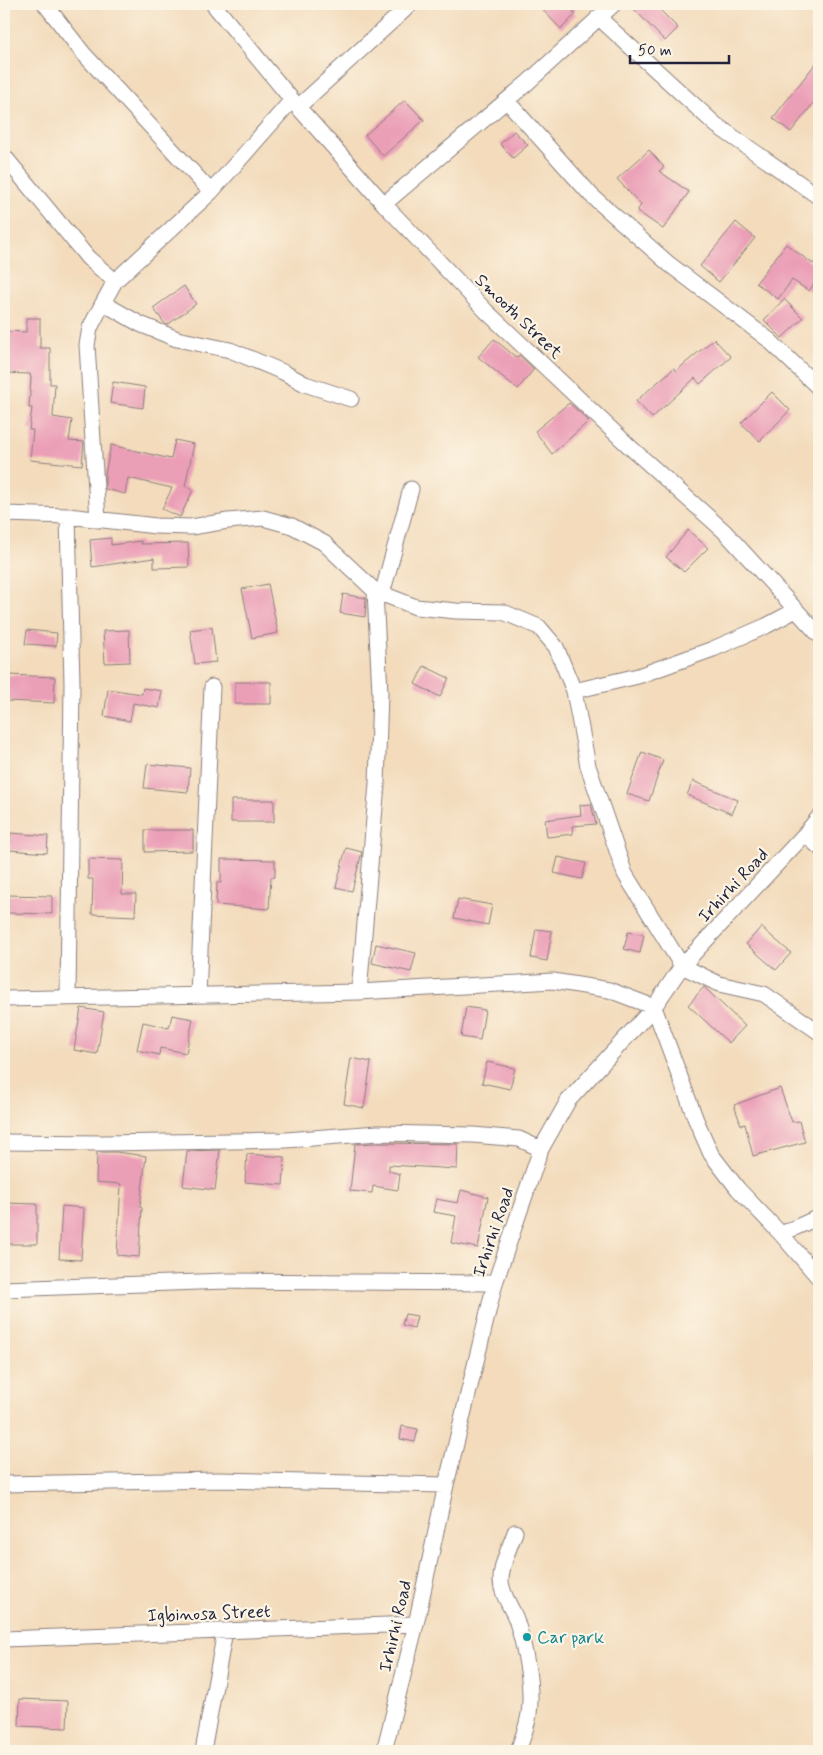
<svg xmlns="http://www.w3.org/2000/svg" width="823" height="1755" font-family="Mynerve,sans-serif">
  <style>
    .building { fill: #eb9fb7 }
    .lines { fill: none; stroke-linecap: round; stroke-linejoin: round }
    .minor-casing { stroke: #8a7e7c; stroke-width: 17 }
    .minor { stroke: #fff; stroke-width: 15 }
    .culture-dot { fill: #0f9aa8; stroke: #fcf5e5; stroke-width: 2 }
    .labels { text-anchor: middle; stroke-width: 4.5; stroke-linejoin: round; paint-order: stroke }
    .street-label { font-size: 18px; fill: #22223b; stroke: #fcf5e5 }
    .culture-label { font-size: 18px; fill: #0d838f; stroke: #fcf5e5; text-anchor: start }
  </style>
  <rect width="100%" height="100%" fill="#fcf5e5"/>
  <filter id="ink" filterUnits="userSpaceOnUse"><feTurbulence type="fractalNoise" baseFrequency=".02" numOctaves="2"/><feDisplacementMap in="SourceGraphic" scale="10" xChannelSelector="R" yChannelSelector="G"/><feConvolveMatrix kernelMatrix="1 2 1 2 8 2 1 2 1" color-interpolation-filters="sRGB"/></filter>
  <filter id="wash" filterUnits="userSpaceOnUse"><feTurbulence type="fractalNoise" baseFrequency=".0096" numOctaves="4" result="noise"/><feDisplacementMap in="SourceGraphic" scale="20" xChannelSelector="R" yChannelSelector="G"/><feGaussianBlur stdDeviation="1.12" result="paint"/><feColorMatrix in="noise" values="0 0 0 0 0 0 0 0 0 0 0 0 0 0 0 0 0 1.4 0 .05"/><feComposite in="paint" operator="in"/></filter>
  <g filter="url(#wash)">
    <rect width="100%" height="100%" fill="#f3dbbc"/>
    <g id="blocks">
      <path class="building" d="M537,4H581L573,12L576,14L561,29Z
        M629,4H654L678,28L665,41Z
        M819,59V96L791,132L773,118Z
        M405,100L424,120L383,156L365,135Z
        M514,131L528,145L513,158L500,144Z
        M649,150L664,167L659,171L689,192L663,229L637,211L641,205L617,179Z
        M736,222L755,238L719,282L700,266Z
        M786,244L813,264L819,256V277L809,291L792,280L778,299L756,283Z
        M184,286L196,304L167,325L165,324L153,308Z
        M784,299L803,318L782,338L764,320Z
        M26,318H40V348H50V384H55L53,417L72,420L69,441L84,442L82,465L30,460L33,430H29L32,408H29L31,378L30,374L4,373V331L26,332Z
        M494,339L517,358L519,355L534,369L518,389L478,357Z
        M714,339L731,357L700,384L695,378L652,418L636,401L674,368L676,371Z
        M113,382L145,387L143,408L110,403Z
        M772,392L790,410L760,441L741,423Z
        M569,403L589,421L552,454L535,431Z
        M175,440L194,444L185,486L193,490L180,517L162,509L172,488L128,478L125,494L105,489V474L111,445L171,459Z
        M688,530L708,548L684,572L666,557Z
        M111,538V545L141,541V544L188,543L189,567L154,568V558L92,567L90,540Z
        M268,584L278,633L252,638L242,589Z
        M343,594L366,598L365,617L340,613Z
        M212,627L216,662L195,664L190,630Z
        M27,630L57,633L56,646L25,644Z
        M129,630L130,662L105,663L103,631Z
        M424,666L449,678L440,697L415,684Z
        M8,675L55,677L54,703L7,701Z
        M235,682H271V704H235Z
        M143,688L162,691L159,708L133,703L130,721L104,716L108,689L142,694Z
        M642,752L663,760L649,801L627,794Z
        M147,764L190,768L188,792L144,788Z
        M693,781L738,800L732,814L687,795Z
        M231,800H274V822H231Z
        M591,804L596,824L572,826L573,834L547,837L545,820L581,815L580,805Z
        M145,830H193V851L145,852Z
        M11,833L48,836L47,853L9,850Z
        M346,848L362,852L352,891L336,887Z
        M558,857L586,863L582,879L554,873Z
        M88,859L123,860L122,894H136L135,916L92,914L93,879H88Z
        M221,859L275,860V877H271L269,909L216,905L217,882L221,883Z
        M8,895L52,896V914L8,913Z
        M458,899L492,905L488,925L454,918Z
        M761,927L791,953L776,970L746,944Z
        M536,929L552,931L547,961L531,958Z
        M628,932L644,935L640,953L624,949Z
        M376,944L416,953L411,972L372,963Z
        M704,987L745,1026L729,1043L688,1005Z
        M466,1007L485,1010L480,1040L461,1037Z
        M81,1008L104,1012L97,1054L74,1050Z
        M172,1015L193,1019L186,1053L160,1048L159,1055L137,1050L143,1022L169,1028Z
        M351,1058L371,1062L364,1108L344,1104Z
        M487,1062L515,1068L510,1089L482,1083Z
        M780,1088L792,1122L799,1121L805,1142L753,1156L745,1124L741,1125L734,1105Z
        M376,1143L458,1144L457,1169L389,1165V1171L400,1174L398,1190L373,1186L372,1193L350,1191L355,1144Z
        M220,1150L215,1190L183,1186L187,1151Z
        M97,1152H116L146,1156L140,1207L142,1208L139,1257L117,1255L121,1184L96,1182Z
        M247,1154L285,1157L283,1185L245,1182Z
        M461,1190L488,1197L478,1248L451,1243L456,1216L433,1212L436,1199L458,1203Z
        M4,1203L37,1204V1244H4Z
        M62,1206L84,1208L81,1260L59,1259Z
        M405,1314L417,1316L414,1328L402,1325Z
        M402,1426L418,1429L415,1442L400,1439Z
        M20,1699L68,1701L67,1728L19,1726Z"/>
    </g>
  </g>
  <g filter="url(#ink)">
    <use href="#blocks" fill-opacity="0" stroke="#8a7e7c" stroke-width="1"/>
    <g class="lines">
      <g class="minor-casing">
        <path id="minor" d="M45,4L83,53L211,192
          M213,4L298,107L384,204L486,311L630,447L724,531L819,635
          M598,17L716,125L819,197
          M507,101L591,195L669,264L769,340L819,388
          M298,107L411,4
          M4,156L88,258L115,281L211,192L292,100
          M384,204L526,84L614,4
          M115,281L103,303L140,324L177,339L230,350L283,372L305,384L351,399
          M4,514L68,516L156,526L191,527L228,521L263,518L292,526L324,543L375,591L416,607L456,611L503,612L539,627L556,647L574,691L588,766L625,874L682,966L719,984L764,994L819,1032
          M68,516L72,684L68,996
          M98,520L87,345L90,328L103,303
          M382,594L411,489
          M574,691L638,676L713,649L766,626L796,610
          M805,834L819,847
          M359,992L377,784L380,693L375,591
          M198,995L212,687
          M4,999L359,992L553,981L609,990L654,1007L696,1120L711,1154L738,1189L781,1234L819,1278
          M4,1142L102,1143L286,1140L378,1133L473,1135L519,1139L541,1149
          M781,1234L819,1217
          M4,1289L226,1281L495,1283
          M4,1484L219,1480L446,1485
          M515,1532C510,1547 501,1564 501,1580C501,1594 511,1606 516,1619C525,1647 533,1686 529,1714C527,1727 522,1739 518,1751
          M4,1639L416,1624
          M203,1751L225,1631
          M384,1751L416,1624L446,1485L495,1283L541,1149L568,1101L654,1007L682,966L805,834L819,817"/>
      </g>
      <use href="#minor" class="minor"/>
    </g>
  </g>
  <circle class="culture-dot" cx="527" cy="1637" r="5"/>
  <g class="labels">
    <g class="street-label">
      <text transform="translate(519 316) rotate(44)" y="6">Smooth Street</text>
      <text transform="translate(733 885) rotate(-47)" y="6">Irhirhi Road</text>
      <text transform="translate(493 1232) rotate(-71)" y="6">Irhirhi Road</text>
      <text transform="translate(209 1613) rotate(-2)" y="6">Igbinosa Street</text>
      <text transform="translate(395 1626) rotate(-77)" y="6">Irhirhi Road</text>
    </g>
    <g class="culture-label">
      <text x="537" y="1643">Car park</text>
    </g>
  </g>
  <rect width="823" height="1755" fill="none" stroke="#fcf5e5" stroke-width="20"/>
  <path d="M630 55v8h99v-8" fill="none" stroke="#22223b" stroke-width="2.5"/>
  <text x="638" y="55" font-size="15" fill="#22223b" stroke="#fcf5e5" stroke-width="4" paint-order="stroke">50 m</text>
</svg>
